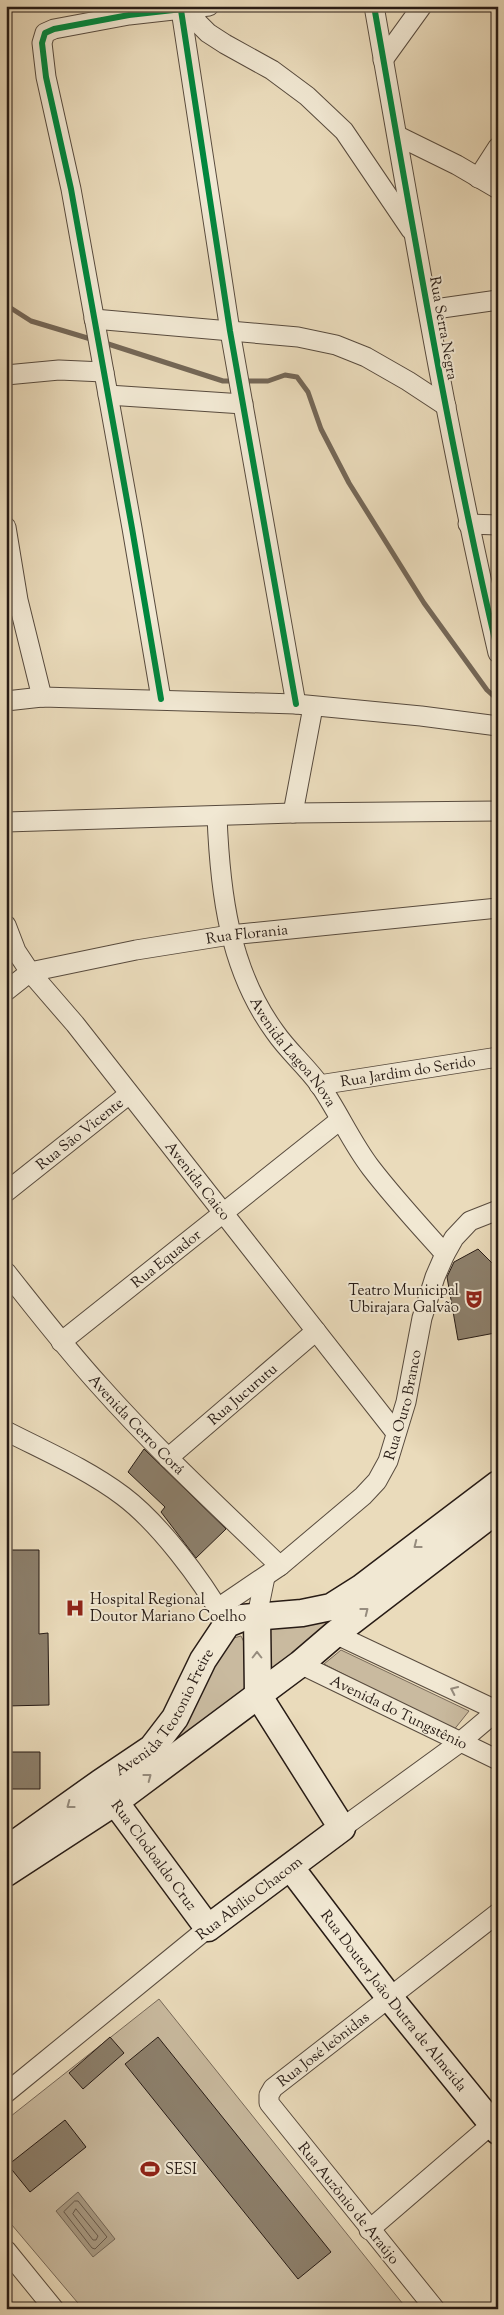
<svg xmlns="http://www.w3.org/2000/svg" width="504" height="2315" font-family="'Sorts Mill Goudy',serif">
  <style>
    .green { fill: #c9ba9f; stroke: #786a5a }
    .water { fill: #a89a83; stroke: #746757 }
    .lines { fill: none; stroke-linecap: round; stroke-linejoin: round }
    .shore { stroke: #685a4c; stroke-width: 1 }
    .stream { stroke: #746757; stroke-width: 5 }
    .building { fill: #8c7f6b; stroke: #271b15 }
    .street-casing { stroke: #584b3e; stroke-width: 21 }
    .secondary-casing { stroke: #271b15; stroke-width: 29 }
    .street { stroke: #f1e8d3; stroke-width: 19 }
    .secondary { stroke: #f1e8d3; stroke-width: 26 }
    .cycleway-casing { stroke: #f1e8d3; stroke-width: 9 }
    .cycleway { stroke: #00873e; stroke-width: 6 }
    .oneway { stroke: #968c7e }
    .labels { text-anchor: middle; stroke-width: 4; stroke-linejoin: round; paint-order: stroke }
    .street-label { font-size: 15px; fill: #271b15; stroke: #f1e8d3 }
    .poi-label { font-size: 15px; fill: #271b15; stroke: #f1e8d3; text-anchor: start }
  </style>
  <rect width="100%" height="100%" fill="#eadbbb"/>
  <filter id="stains"><feTurbulence type="fractalNoise" baseFrequency=".004" numOctaves="4"/><feColorMatrix values="0 0 0 0 .2 0 0 0 0 .09 0 0 0 0 .02 0 0 0 .5 -.17"/></filter>
  <radialGradient id="worn" r=".72"><stop offset=".6" stop-color="#630" stop-opacity="0"/><stop offset="1" stop-color="#630" stop-opacity=".3"/></radialGradient>
  <path class="green" d="M344,1613L265,1680L262,1626Z
    M241,1636L249,1652L247,1687L240,1697L160,1751L230,1639Z
    M341,1650L469,1711L453,1731L324,1664Z
    M159,1999L407,2309H83L6,2218V2120Z"/>
  <path class="water" d="M78,2192L115,2239L93,2257L56,2211Z"/>
  <g class="lines">
    <path class="shore" d="M75,2201H78L107,2237L95,2249L92,2248L64,2212Z
      M76,2209L98,2236L96,2240H93L73,2214Z"/>
    <path class="stream" d="M6,305L31,321L94,340
      M102,342L223,381H235
      M243,381H268L285,375L297,377L308,392L321,429L349,483L424,603L487,690L498,700"/>
  </g>
  <path class="building" d="M478,1249L493,1264L498,1263V1320L493,1321L495,1333L458,1340L447,1277L454,1262Z
    M144,1449L226,1529L196,1558L161,1512L165,1507L128,1472Z
    M6,1550H39V1634L48,1633L49,1705L6,1706Z
    M6,1752H40V1789H6Z
    M110,2037L124,2053L83,2089L69,2073Z
    M158,2037L331,2252L298,2279L125,2064Z
    M65,2120L86,2147L30,2192L8,2165Z"/>
  <g class="lines">
    <g class="street-casing">
      <g id="street">
        <path d="M374,6C412,222 448,440 498,653"/>
        <path d="M191,9L198,23L208,33L225,44L272,70L307,96L344,131L411,230"/>
        <path d="M181,10L230,331L296,704"/>
        <path d="M383,60L422,6"/>
        <path d="M398,136L457,165L498,189"/>
        <path d="M478,178L498,147"/>
        <path d="M428,310L498,300"/>
        <path d="M94,319L298,337L336,345L366,357L408,381L446,406"/>
        <path d="M6,375L59,370L104,372"/>
        <path d="M108,395L243,404"/>
        <path d="M468,524L498,525"/>
        <path d="M6,527L18,600L42,697"/>
        <path d="M161,699L132,528L71,189L46,77L42,43L45,33L54,29L129,15L209,6"/>
        <path d="M6,701L42,697L296,704L421,716L498,726"/>
        <path d="M293,813L313,707"/>
        <path id="s1" d="M217,816C220,892 229,969 275,1032C288,1051 306,1066 319,1084C338,1111 351,1142 371,1168C394,1198 420,1226 445,1254"/>
        <path d="M6,822L293,813L498,811"/>
        <path id="s2" d="M6,925L16,951L30,972L75,1024L396,1433"/>
        <path id="s3" d="M6,991L30,972L136,950L230,935L498,908"/>
        <path id="s4" d="M319,1085L498,1057"/>
        <path id="s5" d="M6,1192L128,1095"/>
        <path id="s6" d="M6,1272C37,1311 67,1350 100,1386C157,1450 219,1507 280,1566"/>
        <path id="s7" d="M61,1342L340,1120"/>
        <path d="M6,1431C45,1451 87,1469 123,1496C159,1523 201,1579 224,1619"/>
        <path id="s8" d="M168,1458L316,1331"/>
        <path id="s9" d="M218,1608L280,1566L363,1496L377,1481L388,1461L406,1402L422,1318L435,1277L445,1254L454,1238L470,1221L498,1210"/>
        <path d="M257,1616L265,1577"/>
        <path d="M335,1634L498,1711"/>
        <path id="s10" d="M300,1664L498,1760"/>
        <path d="M342,1828L459,1743L498,1710"/>
        <path d="M6,2093L208,1928"/>
        <path d="M369,2230L498,2119"/>
        <path d="M6,2250L54,2309"/>
        <path id="s11" d="M435,2309L269,2103V2095L273,2088L498,1913"/>
      </g>
    </g>
    <g class="secondary-casing">
      <g id="secondary">
        <path id="s12" d="M115,1802L208,1928L342,1828L258,1695L257,1616"/>
        <path id="s13" d="M6,1850L100,1783L152,1748L175,1718L203,1660L227,1624L242,1618L302,1613L331,1607L361,1588L498,1484"/>
        <path id="s14" d="M291,1868L389,1997L498,2131"/>
        <path d="M6,1873L115,1802L300,1664L335,1634L498,1509"/>
      </g>
    </g>
    <use href="#street" class="street"/>
    <use href="#secondary" class="secondary"/>
    <g class="cycleway-casing">
      <path id="cycleway" d="M374,6C412,222 448,440 498,653
        M181,10L230,331L296,704
        M161,699L132,528L71,189L46,77L42,43L45,33L54,29L129,15L209,6"/>
    </g>
    <use href="#cycleway" class="cycleway"/>
  </g>
  <defs><path id="oneway-chevron" d="M-2-3.5L2.5 0L-2 3.5" fill="none" stroke-width="1.6" stroke-linecap="round" stroke-linejoin="round" transform="scale(1.25)"/></defs>
  <g class="oneway">
    <use href="#oneway-chevron" transform="translate(417 1545) rotate(142)"/>
    <use href="#oneway-chevron" transform="translate(365 1611) rotate(-38)"/>
    <use href="#oneway-chevron" transform="translate(257 1655) rotate(-90)"/>
    <use href="#oneway-chevron" transform="translate(454 1690) rotate(-155)"/>
    <use href="#oneway-chevron" transform="translate(148 1777) rotate(-37)"/>
    <use href="#oneway-chevron" transform="translate(70 1805) rotate(143)"/>
  </g>
  <defs>
    <g id="theatre-bare" transform="scale(1.5)"><path d="M-5-5.5Q0-4 5-5.5V0Q5 5 0 6Q-5 5-5 0ZM-3.3-2.5H-1v1.5H-3.3ZM1-2.5H3.3v1.5H1ZM-2.8 1Q0 5.5 2.8 1Z" fill="#8f2418" stroke="#f1e8d3" stroke-width="2.5" paint-order="stroke"/></g>
    <g id="hospital-bare" transform="scale(1.5)"><path d="M-5-5h3v3.5h4V-5h3V5h-3V1.5h-4V5h-3Z" fill="#8f2418" stroke="#f1e8d3" stroke-width="2.5" paint-order="stroke"/></g>
    <g id="stadium-bare" transform="scale(1.5)"><path d="M0-5a6.5 5 0 1 0 0 10a6.5 5 0 1 0 0-10ZM-3.5-1.8h7v3.6h-7Z" fill="#8f2418" stroke="#f1e8d3" stroke-width="2.5" paint-order="stroke"/></g>
  </defs>
  <g fill-rule="evenodd">
    <use href="#theatre-bare" x="474" y="1299"/>
    <use href="#hospital-bare" x="75" y="1608"/>
    <use href="#stadium-bare" x="150" y="2169"/>
  </g>
  <g class="labels">
    <g class="street-label">
      <text transform="translate(444 328) rotate(80)" y="5">Rua Serra Negra</text>
      <text dy="5" stroke="none"><textPath href="#s3" startOffset="251">Rua Florania</textPath></text>
      <text dy="5" stroke="none"><textPath href="#s1" startOffset="254">Avenida Lagoa Nova</textPath></text>
      <text dy="5" stroke="none"><textPath href="#s4" startOffset="90">Rua Jardim do Serido</textPath></text>
      <text dy="5" stroke="none"><textPath href="#s5" startOffset="94">Rua São Vicente</textPath></text>
      <text dy="5" stroke="none"><textPath href="#s2" startOffset="321">Avenida Caico</textPath></text>
      <text dy="5" stroke="none"><textPath href="#s7" startOffset="134">Rua Equador</textPath></text>
      <text dy="5" stroke="none"><textPath href="#s8" startOffset="98">Rua Jucurutu</textPath></text>
      <text dy="5" stroke="none"><textPath href="#s9" startOffset="285">Rua Ouro Branco</textPath></text>
      <text dy="5" stroke="none"><textPath href="#s6" startOffset="201">Avenida Cerro Corá</textPath></text>
      <text dy="5" stroke="none"><textPath href="#s13" startOffset="214">Avenida Teotonio Freire</textPath></text>
      <text dy="5" stroke="none"><textPath href="#s10" startOffset="110">Avenida do Tungstênio</textPath></text>
      <text dy="5" stroke="none"><textPath href="#s12" startOffset="66">Rua Clodoaldo Cruz</textPath></text>
      <text transform="translate(249 1898) rotate(-37)" y="5">Rua Abílio Chacom</text>
      <text dy="5" stroke="none"><textPath href="#s14" startOffset="168">Rua Doutor João Dutra de Almeida</textPath></text>
      <text dy="5" stroke="none"><textPath href="#s11" startOffset="344">Rua José leônidas</textPath></text>
      <text transform="translate(349 2203) rotate(51)" y="5">Rua Auzônio de Araújo</text>
    </g>
    <g class="poi-label">
      <text x="459" y="1295" text-anchor="end">Teatro Municipal<tspan x="459" dy="17">Ubirajara Galvão</tspan></text>
      <text x="90" y="1604">Hospital Regional<tspan x="90" dy="17">Doutor Mariano Coelho</tspan></text>
      <text x="165" y="2174">SESI</text>
    </g>
  </g>
  <rect width="504" height="2315" fill="none" stroke="#eadbbb" stroke-width="25"/>
  <rect x="8" y="8" width="489" height="2300" fill="none" stroke="#271b15" stroke-width="2.5"/>
  <rect x="12" y="12" width="479" height="2290" fill="none" stroke="#271b15"/>
  <rect width="100%" height="100%" filter="url(#stains)"/>
  <rect width="100%" height="100%" fill="url(#worn)"/>
</svg>
